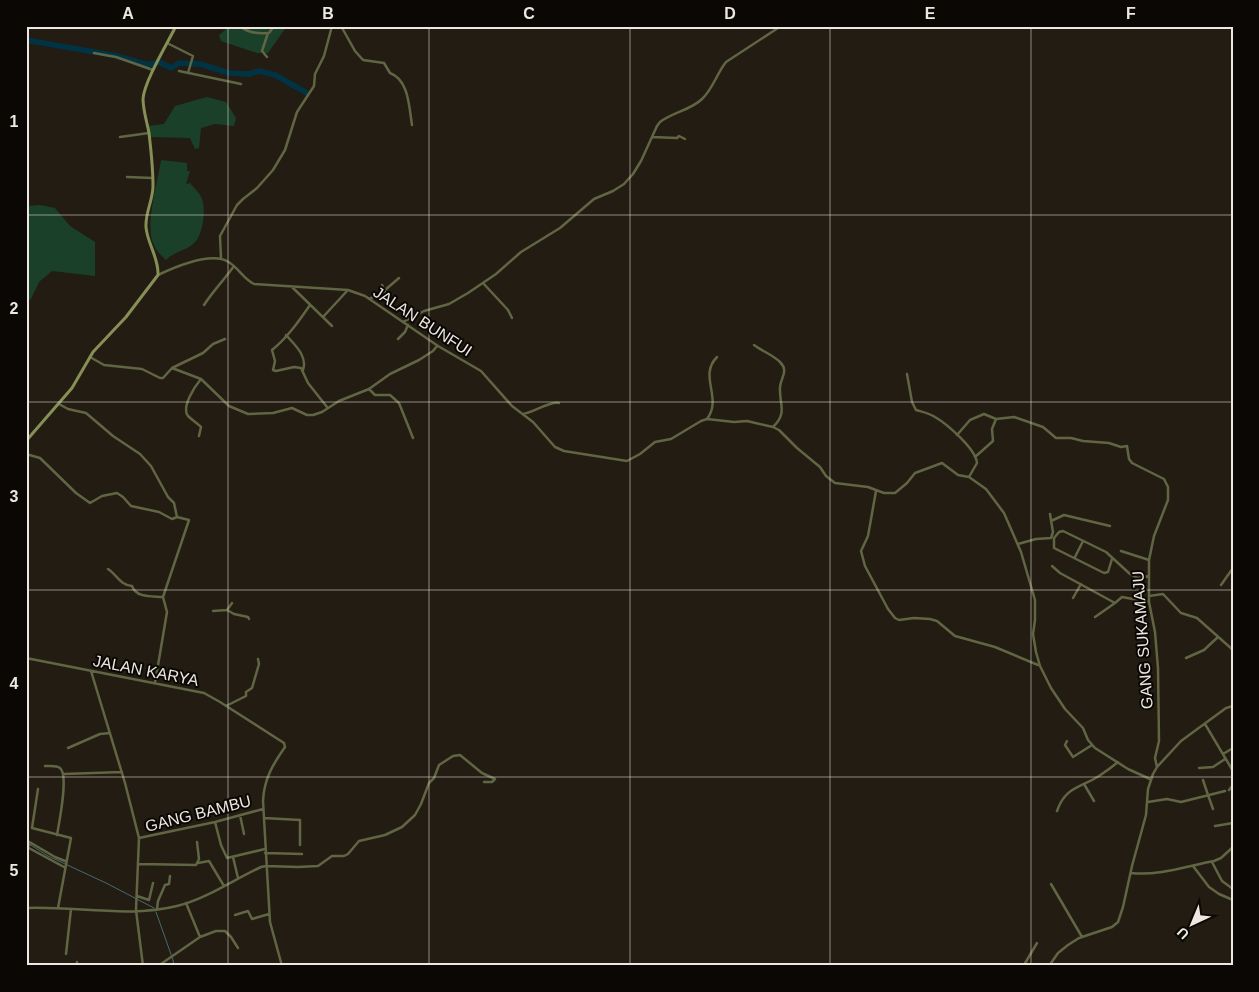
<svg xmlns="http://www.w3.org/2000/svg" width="1259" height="992" font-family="Arial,sans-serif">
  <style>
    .green { fill: #1b402a }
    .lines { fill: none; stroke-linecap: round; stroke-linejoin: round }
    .stream { stroke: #476a73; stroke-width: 1 }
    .river { stroke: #003444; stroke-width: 5.5 }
    .street { stroke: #606643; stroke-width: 2.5 }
    .secondary { stroke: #868f56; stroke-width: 3 }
    .grid { fill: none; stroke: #ece7e0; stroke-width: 1; stroke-opacity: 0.55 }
    .labels { text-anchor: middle; stroke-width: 4; stroke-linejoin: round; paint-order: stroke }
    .street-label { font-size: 16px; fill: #ece7e0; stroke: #0a0704 }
    .neatline { fill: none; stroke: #ece7e0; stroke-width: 2 }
    .grid-label { font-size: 16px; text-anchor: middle; font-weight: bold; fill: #ece7e0 }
  </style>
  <rect width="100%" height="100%" fill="#231c12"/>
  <path class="green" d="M230,26H287L268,53H257L221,41L219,35Z
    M207,97L226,102L236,118L234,126L215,124L201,128L199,148L195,149L190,138L151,137L148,126L164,124L175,106Z
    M161,160L187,163V171H190L186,184L190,183C194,188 200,193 202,199C206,210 203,232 196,241C188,251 174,251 166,260C162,256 156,251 154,245C144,228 158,181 161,160Z
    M40,205L55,208L70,226L95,242V276L52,271L39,282L31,299L26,301V206Z"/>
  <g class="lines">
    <path class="stream" d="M26,842L48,856L106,883L154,908
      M156,912L173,960L174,966"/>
    <path class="river" d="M26,40L117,56L148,65L159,62L171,68L179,63L200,64L229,73L249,74L259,71L275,75L307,93"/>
    <path class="street" d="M240,26C248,33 259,34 269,33L274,26
      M341,26L355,51L363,60L384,63L390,73C409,80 409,107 412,125
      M167,43L193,56L188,73
      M94,53L116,57L153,70
      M267,57L262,51L268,33
      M179,71L241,84
      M120,137L149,133
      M652,137L677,138L679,136L685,139
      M127,177L153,178
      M221,258L220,236L237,205L243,199L257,188L273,170L285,150L297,112L314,86L315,74L324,56L332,26
      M158,275C175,267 213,250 230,263C239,269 244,279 254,284L348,290L365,296L438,346L481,371L512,406L533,422L555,447L564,451L627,461L640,454L655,442L671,439L701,421L707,419L734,422L747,421L773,427L779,430L797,448L820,467L826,476L835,483L868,487L884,493H895L907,483L915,473L942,463L958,475L969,477L986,489L1004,513L1021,552L1035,600V620L1033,634L1036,652L1040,666L1051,688L1065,709L1083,728L1088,740L1095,748L1128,769L1150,779
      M483,283L508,310L512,318
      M292,287L332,326
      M385,290L399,278
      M369,299L385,292L382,285
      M204,305C213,291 224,280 234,266
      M310,305C299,321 287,338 272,350L275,361L273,370L276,371L294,367L301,368L308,383L327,407
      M323,317L347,291
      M403,322L424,311L449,304L468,293L496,274L521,252L560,228L594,199L613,191L624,184L633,174L641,161L657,126L660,122C673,112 691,110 702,99C713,89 717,73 726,62L781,26
      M286,335C294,344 308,356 303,370
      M398,339L405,332L408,325
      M754,345C762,351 773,355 780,362C789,371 781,377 780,387C779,405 788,412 773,427
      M90,357L104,365L142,369L160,378H163L172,368L201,379L229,406L248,414L273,413L292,408L307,415H313L322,412L339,401L369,389L390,374L419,360L433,351L437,346
      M172,368L203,353L213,344L225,339
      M907,374L912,402L916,410C923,412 929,413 935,417C947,424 976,449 977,463L969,477
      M369,389L375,395H390L399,403L413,438
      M59,404L68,409L86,413L113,436L140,454L151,466L168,497L174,503L177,517L189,520L163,597L167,612L155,683
      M523,414C534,412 550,401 559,403
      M707,419C723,398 698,376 717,357
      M957,435L970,420L984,414L996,419L1014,417L1043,427L1056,438H1071L1083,441L1109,443L1121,447L1127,446L1129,459L1132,463L1164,479L1168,487V500L1154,536L1149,560V602L1155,632L1158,668L1159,741L1155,758L1157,767
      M199,436L201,427C197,423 192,420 188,416C181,407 195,386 201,379
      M26,454L40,458L76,493L90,503L102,496L117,493L123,497L131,506L159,512L172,519L177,517
      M975,457L993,441L992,429L996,419
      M876,491L868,536L861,551L865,566L888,609L895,618L899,620L914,618L930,619L937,621L955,636L995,647L1038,665
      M1051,521L1064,515L1110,526
      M1018,544L1036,539L1051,538L1053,532L1050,514
      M1121,551L1149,560
      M1075,557L1083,541
      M1112,559L1108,572L1104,573L1054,548V538L1059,532L1063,531L1106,552L1130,574L1138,578L1149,576
      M1052,566L1060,573L1115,603L1122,597L1149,602
      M108,569C117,575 120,585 132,586C136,598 152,596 163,597
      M1221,585L1233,568
      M1149,596L1163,594L1181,613L1197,618L1233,650
      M1073,598L1081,584
      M227,610L232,603
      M213,611L227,610L234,614L248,617L249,619
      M1095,617L1115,603
      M26,658L204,693L220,702L284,743L285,747C273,764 264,779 263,801L270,922L282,966
      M1186,658L1204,650L1218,637
      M91,671L125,783L139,838L136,910L143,966
      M226,706L246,696V692L252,688L259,664L258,659
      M1205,724L1233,771
      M1067,741L1065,745L1073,757L1092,745
      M68,748L100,734L110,733
      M1223,754L1233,748
      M45,766C49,766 57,765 60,768C69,775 59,823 57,835
      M1199,768L1213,767L1225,759
      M64,774L122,772
      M1203,780L1208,795
      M1084,784L1094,801
      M38,789L32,828L71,838L58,908
      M1229,790L1233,785
      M1208,795L1213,809
      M1148,802L1167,799L1181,802L1225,791
      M1057,811C1065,787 1080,788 1099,776C1105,772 1112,767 1118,762
      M240,815L244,834
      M264,818L300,820V845
      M215,822L221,845L227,858L265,849
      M1215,826L1233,823
      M139,838L215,822L263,809
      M26,840L55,857L65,861
      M27,847L64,867
      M265,853L302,854
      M26,856L28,847L30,843
      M233,857L238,878
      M1212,862L1222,881L1233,889
      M198,863L209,861L224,886
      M139,864L196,865L199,859L197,842
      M1193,866L1209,887L1219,894L1233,900
      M1131,873C1159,876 1187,866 1214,861L1221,858L1233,847
      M1051,884L1082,937
      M137,896L149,900L153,883
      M26,908C76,906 128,918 177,906C206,899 233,880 261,867L266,866L298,867L318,866L332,856H344L348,854L359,841L385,835L402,827L415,815L421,804L429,783L434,778L439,765L453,756L460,755L482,773L495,779L492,782H484
      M157,909L158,901L165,885L169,884L170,876
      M235,915L248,911L252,919L269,914
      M200,937L216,931H225L231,937L238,948
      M66,954L71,909
      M77,962V966
      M158,966L200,937L186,903
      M1025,966L1024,965L1037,943
      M1049,966L1058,953L1068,945L1079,938L1112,927L1118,922L1123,907L1132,866L1146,815L1148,789L1153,774L1157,767L1181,741L1226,708L1233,706"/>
    <path class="secondary" d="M26,441L72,388L93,352L126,317L158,275C159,258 147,243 146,227C145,213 153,200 153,186C153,168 151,150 149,133C147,122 143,110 143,99C144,82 168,42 176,26"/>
  </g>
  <path class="grid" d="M228,26V966M429,26V966M630,26V966M830,26V966M1031,26V966M26,215H1233M26,402H1233M26,590H1233M26,777H1233"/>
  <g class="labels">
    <g class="street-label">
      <text transform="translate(423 321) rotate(33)" y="6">JALAN BUNFUI</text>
      <text transform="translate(1142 640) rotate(-94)" y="6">GANG SUKAMAJU</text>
      <text transform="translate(146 670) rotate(11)" y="6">JALAN KARYA</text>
      <text transform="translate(198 813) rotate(-14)" y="6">GANG BAMBU</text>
    </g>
  </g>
  <rect width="1259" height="992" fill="none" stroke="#0a0704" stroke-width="55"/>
  <g transform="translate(1192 924) rotate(224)" stroke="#0a0704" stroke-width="4" paint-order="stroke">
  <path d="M0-4L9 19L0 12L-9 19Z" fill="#ece7e0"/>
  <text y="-8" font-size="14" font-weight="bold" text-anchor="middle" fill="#ece7e0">U</text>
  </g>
  <rect x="28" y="28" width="1204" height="936" class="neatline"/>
  <g class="grid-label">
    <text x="128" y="19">A</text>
    <text x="328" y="19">B</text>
    <text x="529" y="19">C</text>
    <text x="730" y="19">D</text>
    <text x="930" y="19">E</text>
    <text x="1131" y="19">F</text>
    <text x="14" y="127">1</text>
    <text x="14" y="314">2</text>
    <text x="14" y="502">3</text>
    <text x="14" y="689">4</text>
    <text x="14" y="876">5</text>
  </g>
</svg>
